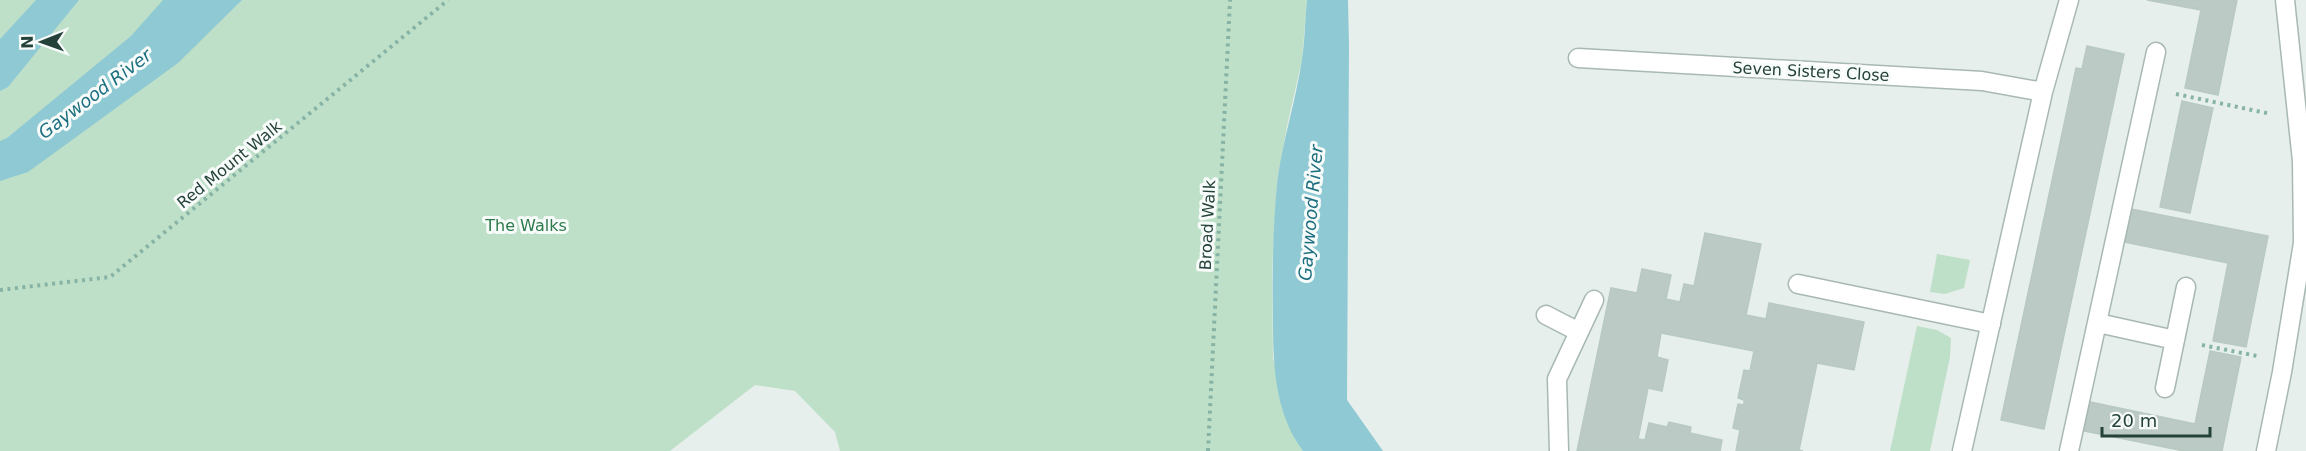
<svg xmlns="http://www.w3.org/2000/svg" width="2306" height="451" font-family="'DejaVu Sans',sans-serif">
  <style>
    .green { fill: #bfe0c8 }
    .water { fill: #8ec9d4 }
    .building { fill: #bbcac4; stroke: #b8c9c2; stroke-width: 1.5 }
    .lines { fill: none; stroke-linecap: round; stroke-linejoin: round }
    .service-casing { stroke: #a8b8b2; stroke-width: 21 }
    .minor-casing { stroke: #a8b8b2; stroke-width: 21 }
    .path { stroke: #86b3a5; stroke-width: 4; stroke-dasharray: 3 4.5; stroke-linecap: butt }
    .service { stroke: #fff; stroke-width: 18 }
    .minor { stroke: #fff; stroke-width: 18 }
    .labels { text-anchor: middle; stroke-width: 6; stroke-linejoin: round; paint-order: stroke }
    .street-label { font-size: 16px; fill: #24423a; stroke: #f7fbf9 }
    .park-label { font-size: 16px; fill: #2d7a4b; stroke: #f7fbf9 }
    .water-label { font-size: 18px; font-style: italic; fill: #1c6f80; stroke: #f7fbf9 }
  </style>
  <rect width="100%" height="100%" fill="#e6efeb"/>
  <path class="green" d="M0,0H1307L1302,60L1287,126L1277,184L1272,269L1273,358L1295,439L1303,451H840L835,432L795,391L755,385L670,451H0Z
    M1937,254L1970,260L1964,288L1945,294L1930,292Z
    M1917,326L1937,330L1951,338L1950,357L1930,451H1890Z"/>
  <path class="water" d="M36,0H79L8,87L0,91V39Z
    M163,0H242L178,63L28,172L0,181V141L7,138L131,36Z
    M1307,0H1348L1349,46L1347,400L1383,451H1303C1274,412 1273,363 1273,316C1272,272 1273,228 1277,184C1282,142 1296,101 1302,59C1305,40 1305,20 1307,0Z"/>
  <path class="building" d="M2147,0H2237L2218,95L2185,88L2201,10Z
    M2087,46L2124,54L2044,429L2001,420L2076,68L2082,69Z
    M2182,101L2213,108L2190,213L2160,207Z
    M2131,209L2268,236L2246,347L2213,341L2228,263L2124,242Z
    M1705,233L1761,244L1746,315L1766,319L1769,303L1864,322L1854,370L1817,363L1799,450L1803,451H1736L1740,430L1733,428L1738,404L1744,405V400L1738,398L1744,370L1750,371L1754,351L1661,333L1657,357L1668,360L1662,391L1648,388L1638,439L1645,440L1649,423L1667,427L1669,422L1691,427L1690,433L1722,440L1720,451H1577L1611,288L1637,293L1642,269L1671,275L1666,299L1680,302L1684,284L1694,286Z
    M2210,351L2241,357L2222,451H2184L2084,431L2090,402L2195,424Z"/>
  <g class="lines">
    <g class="service-casing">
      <path id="service" d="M1798,284L1991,324
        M2098,323L2175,340
        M2165,388L2186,287
        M2069,451L2156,52"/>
    </g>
    <g class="minor-casing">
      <path id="minor" d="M1578,58L1982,81L2043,92
        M1546,315L1579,332
        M1559,451L1557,379L1594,300
        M1962,451L2043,92L2069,0
        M2266,451L2282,372L2303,243L2302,161L2285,0"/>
    </g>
    <path class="path" d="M2176,94L2271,114
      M0,290L110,277L448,0
      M2202,345L2257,356
      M1208,451L1230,0"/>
    <use href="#service" class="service"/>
    <use href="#minor" class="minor"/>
  </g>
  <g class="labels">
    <g class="street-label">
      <text transform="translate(1811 71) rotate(3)" y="6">Seven Sisters Close</text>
      <text transform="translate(229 164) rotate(-39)" y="6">Red Mount Walk</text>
      <text transform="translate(1207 225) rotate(-87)" y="6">Broad Walk</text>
    </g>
    <g class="park-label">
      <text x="526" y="231">The Walks</text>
    </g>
    <g class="water-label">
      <text transform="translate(95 94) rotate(-37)" y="6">Gaywood River</text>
      <text transform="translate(1311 213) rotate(-85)" y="6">Gaywood River</text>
    </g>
  </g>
  <g transform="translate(42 42) rotate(269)" stroke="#f7fbf9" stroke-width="4.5" paint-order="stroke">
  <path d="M0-4.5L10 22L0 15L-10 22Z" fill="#24423a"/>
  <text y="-9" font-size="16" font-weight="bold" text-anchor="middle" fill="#24423a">N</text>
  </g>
  <path d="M2102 427v9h108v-9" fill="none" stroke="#24423a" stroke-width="3"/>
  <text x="2111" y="427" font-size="18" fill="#24423a" stroke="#f7fbf9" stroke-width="4.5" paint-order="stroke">20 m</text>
</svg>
